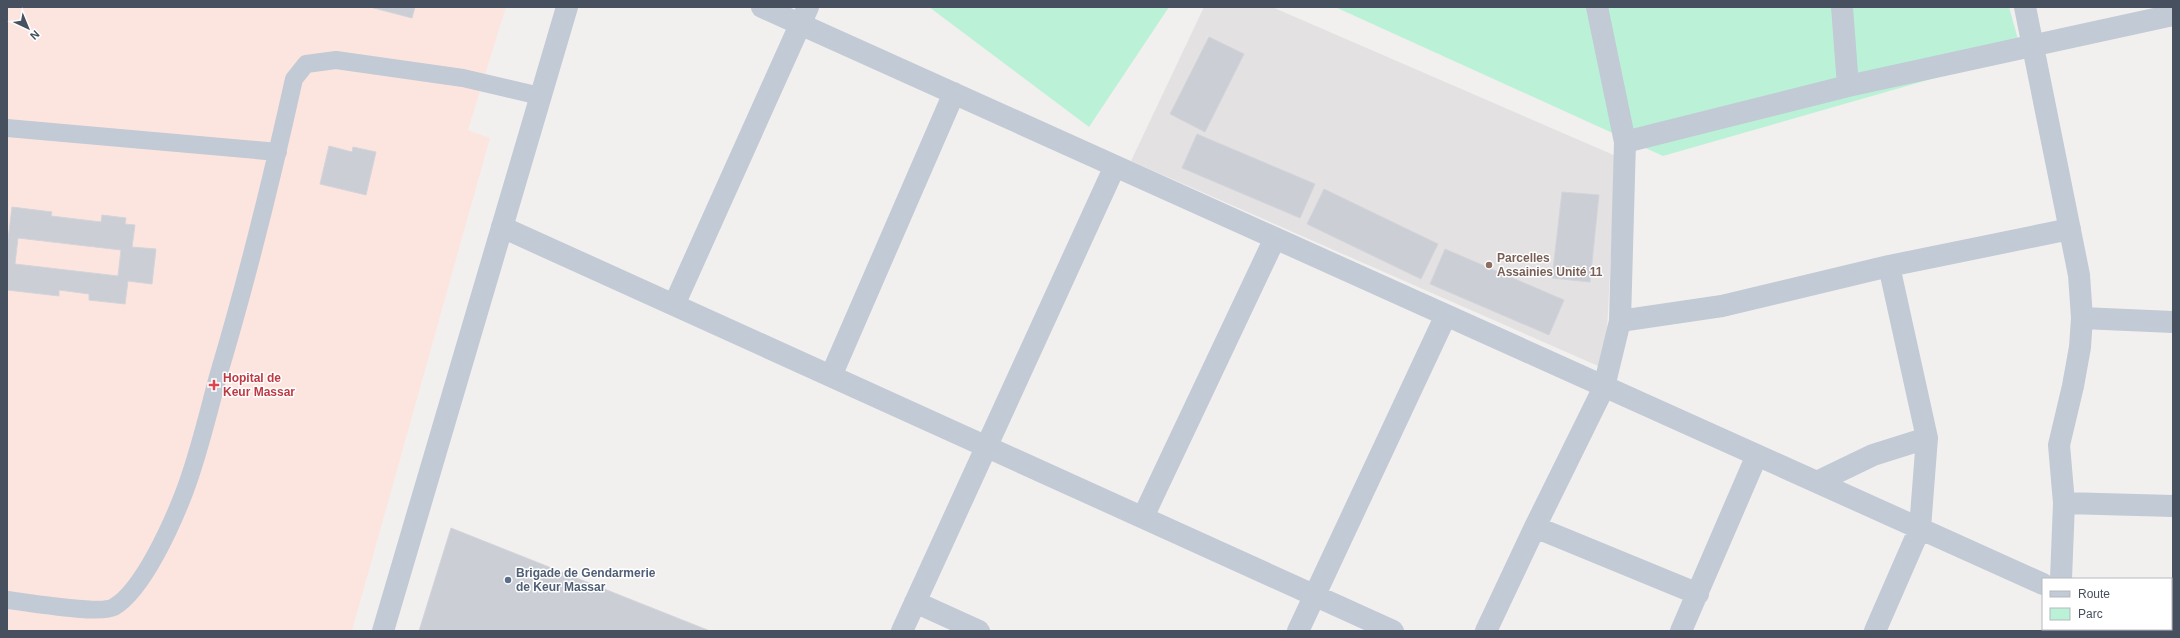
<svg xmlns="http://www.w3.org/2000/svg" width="2180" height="638" font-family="Arial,sans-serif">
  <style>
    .education { fill: #e3e1e1 }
    .medical { fill: #fde5df }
    .green { fill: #bbf2d7 }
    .building { fill: #cbced5; stroke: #d3d4db; fill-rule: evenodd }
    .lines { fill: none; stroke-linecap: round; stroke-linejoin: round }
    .service { stroke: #c2cad5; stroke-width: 18 }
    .minor { stroke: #c2cad5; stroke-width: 22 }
    .tertiary { stroke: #c2cad5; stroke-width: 22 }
    .education-dot { fill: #8d6e63; stroke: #fff; stroke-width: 1.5 }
    .health-dot { fill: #e0444e; stroke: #fff; stroke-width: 1.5 }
    .service-dot { fill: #5c6f8a; stroke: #fff; stroke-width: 1.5 }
    .labels { text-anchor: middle; stroke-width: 3; stroke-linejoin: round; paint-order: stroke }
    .education-label { font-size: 12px; font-weight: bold; fill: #785e54; stroke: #fff; text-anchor: start }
    .health-label { font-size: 12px; font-weight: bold; fill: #be3a42; stroke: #fff; text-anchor: start }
    .service-label { font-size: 12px; font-weight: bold; fill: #4e5e75; stroke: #fff; text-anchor: start }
  </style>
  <rect width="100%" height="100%" fill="#f2f0ef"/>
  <path class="education" d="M1204,7H1272L1616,156L1605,369L1131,161Z"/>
  <path class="medical" d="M7,7H506L468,130L490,138L352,631H7Z"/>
  <path class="green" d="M929,7H1169L1089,127Z
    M1335,7H2009L2022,53L1663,156Z"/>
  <path class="building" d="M370,7H415L412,18Z
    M1209,37L1244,54L1205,132L1170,114Z
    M1197,134L1315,184L1300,218L1182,168Z
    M329,146L352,152L353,147L376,152L366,195L320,184Z
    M1324,189L1438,244L1421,279L1307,224Z
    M1562,192L1599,195L1590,282L1552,278Z
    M12,207L52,212L51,216L101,222L102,215L126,218L125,224L135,225L132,247L156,249L152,284L128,281L125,304L89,300V294L59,290V296L7,290V248ZM18,238L121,250L118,276L15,264Z
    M1445,249L1564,300L1549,335L1430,284Z
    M451,528L710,631H419Z"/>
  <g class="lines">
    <path class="service" d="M7,128L278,152
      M7,600C27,602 100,615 114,607C143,590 172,524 184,493C199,454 208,413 219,373C248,276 272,178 294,79L306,64L336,60L463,78L540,96"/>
    <path class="minor" d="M762,7L2043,584
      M1597,7L1625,142L1620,321
      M1842,7L1848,86
      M2025,7L2079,275L2082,318L2080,347L2073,386L2059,445L2064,503L2061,579
      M1625,142L1848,86L2173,15
      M502,227L1393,631
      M674,305L808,7
      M2082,318L2173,322
      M831,376L954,93
      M1817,482L1873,455L1927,438
      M2064,503L2173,506
      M1143,517L1275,238
      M1535,527L1698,594
      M915,602L979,631
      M902,631L1115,166
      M1298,631L1446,315
      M1486,631L1535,527L1604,387L1620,321L1722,306L1889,266L2070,229
      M1681,631L1757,455
      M1875,631L1920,528L1927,438L1889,266
      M2059,631V629"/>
    <path class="tertiary" d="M383,631L567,7"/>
  </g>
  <circle class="education-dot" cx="1489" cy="265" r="4"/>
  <path class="health-dot" d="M212 379h4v4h4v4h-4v4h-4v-4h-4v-4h4z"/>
  <circle class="service-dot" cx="508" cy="580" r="4"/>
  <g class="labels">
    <g class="education-label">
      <text x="1497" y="262">Parcelles<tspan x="1497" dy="14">Assainies Unité 11</tspan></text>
    </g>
    <g class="health-label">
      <text x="223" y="382">Hopital de<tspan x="223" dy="14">Keur Massar</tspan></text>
    </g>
    <g class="service-label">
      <text x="516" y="577">Brigade de Gendarmerie<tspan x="516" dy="14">de Keur Massar</tspan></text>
    </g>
  </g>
  <rect width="2180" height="638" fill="none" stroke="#46505e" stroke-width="16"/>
  <rect x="2042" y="578" width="130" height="52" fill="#ffffff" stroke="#b5b9bf"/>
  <rect x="2050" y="591" width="20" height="6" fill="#c2cad5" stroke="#b5b9bf"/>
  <text x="2078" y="598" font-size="12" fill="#46505e">Route</text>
  <rect x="2050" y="608" width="20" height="12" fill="#bbf2d7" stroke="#b5b9bf"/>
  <text x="2078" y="618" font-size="12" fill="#46505e">Parc</text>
  <g transform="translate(28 28) rotate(136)" stroke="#ffffff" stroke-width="3" paint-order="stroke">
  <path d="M0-3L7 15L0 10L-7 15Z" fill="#46505e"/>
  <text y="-6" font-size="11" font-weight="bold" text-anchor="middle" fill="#46505e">N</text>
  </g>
</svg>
